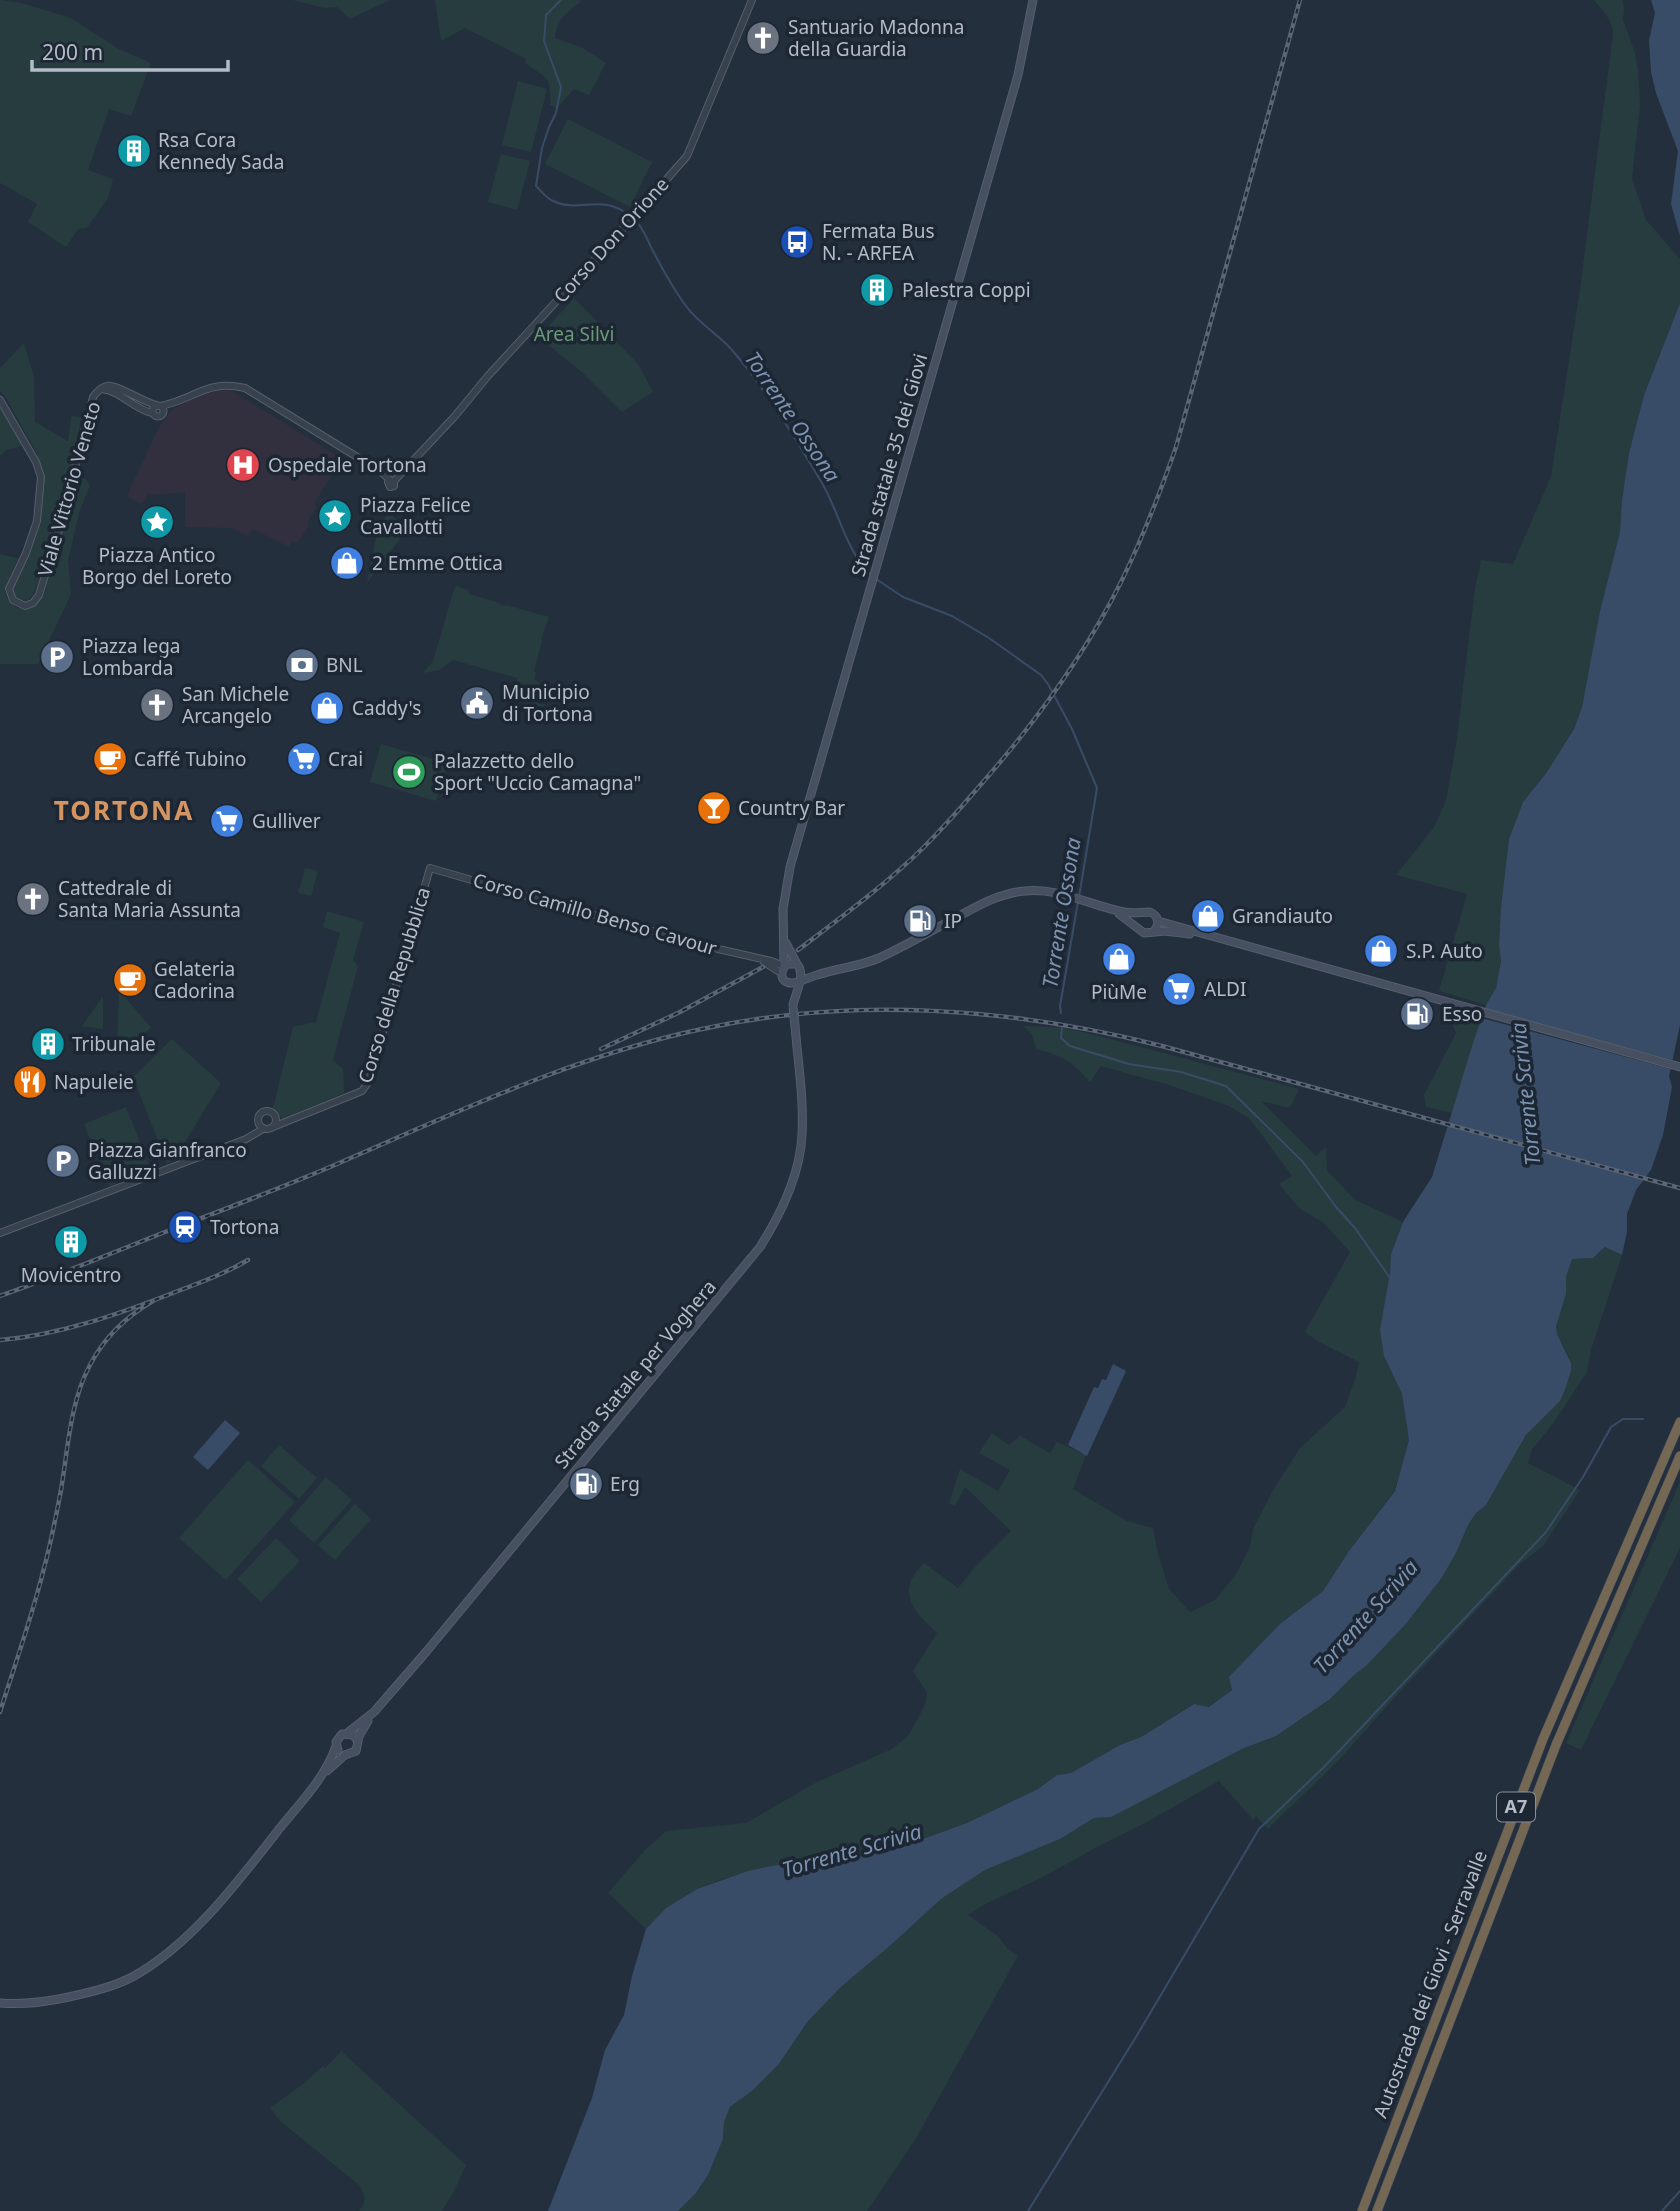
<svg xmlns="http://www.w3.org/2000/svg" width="1680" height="2211" font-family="'Noto Sans',sans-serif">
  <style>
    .medical { fill: #32303f }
    .green { fill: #263c3f }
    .water { fill: #394c67 }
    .pier { fill: #242f3e }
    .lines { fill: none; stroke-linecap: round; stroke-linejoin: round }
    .stream { stroke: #394c67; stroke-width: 2 }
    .tertiary-casing { stroke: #565f6c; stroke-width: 8 }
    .secondary-casing { stroke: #565f6c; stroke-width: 9 }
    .motorway-casing { stroke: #434c59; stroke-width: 10 }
    .tertiary { stroke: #38414e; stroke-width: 6 }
    .secondary { stroke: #465061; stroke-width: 7 }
    .motorway { stroke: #746855; stroke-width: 9 }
    .rail-casing { stroke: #5a6575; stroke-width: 4.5 }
    .rail { stroke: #1d2633; stroke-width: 2; stroke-dasharray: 5; stroke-linecap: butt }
    .secondary-bridge-casing { stroke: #565f6c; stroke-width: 9; stroke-linecap: butt }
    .secondary-bridge { stroke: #465061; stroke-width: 7 }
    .labels { text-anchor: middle; stroke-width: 7; stroke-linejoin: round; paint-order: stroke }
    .shield { fill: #1d2633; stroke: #878f9c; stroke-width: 2 }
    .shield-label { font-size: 18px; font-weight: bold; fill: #b4bcc9 }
    .poi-label { font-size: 19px; fill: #b4bcc9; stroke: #1d2633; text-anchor: start }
    .street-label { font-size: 19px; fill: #b4bcc9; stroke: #1d2633 }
    .park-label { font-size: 19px; fill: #6b9a76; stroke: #1d2633 }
    .water-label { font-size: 21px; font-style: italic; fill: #7c92b1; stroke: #1d2633 }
    .district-label { font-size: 26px; font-weight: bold; letter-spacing: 2px; fill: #d59563; stroke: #1d2633 }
  </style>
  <rect width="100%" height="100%" fill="#242f3e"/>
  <path class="medical" d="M229,389L347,462L341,472L336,469L331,476L314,504L317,506L307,523L309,525L305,532L297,543L292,541L289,547L253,529L247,536L232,528L185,527V492L151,495L148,493L142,504L129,498L128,493L159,427L172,410L202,394Z"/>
  <path class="green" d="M0,0L22,3L71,18L117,48L151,63L131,116L109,109L88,170L113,179L108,198L89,225L86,228L78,229L66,247L28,222L37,204L0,183Z
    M293,0H390L350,19L337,7L325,8Z
    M435,0H578L581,1C567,13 557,18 555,38L581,47L606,63L589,95L574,89L557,108L550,105C551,76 548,79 525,63L526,59L465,28L441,41Z
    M1594,0H1622L1624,8L1623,20L1635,53L1638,70L1640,105L1632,179L1646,220L1680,259V303L1644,395L1629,453L1622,500L1620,532L1600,611L1582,707L1574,729L1547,772L1523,802L1509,839L1501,907L1499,945L1501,961L1496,988L1486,1005L1439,991L1467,894L1396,875L1435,826L1446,800L1456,745L1475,589L1481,560L1513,564L1551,476L1579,296L1613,34C1613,20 1602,10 1594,0Z
    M518,81L547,89L531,152L502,145Z
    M568,119L652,162L630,207L545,164Z
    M501,154L530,161L517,210L488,202Z
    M872,272L892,278L883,310L863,304Z
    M574,298L638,364L653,392L622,412L584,374L539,337Z
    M24,343L34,377L35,422L68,441L71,416L81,417L76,448L40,581L30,599L25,601L14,595L13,590L40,524L43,471L36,452L6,398L0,391V368Z
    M0,404L23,446L6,450L0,456Z
    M79,477L86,479L90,486L79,512L68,561L71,594L38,664H0V554L18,558L5,589C7,606 20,613 36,606L45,592Z
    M387,512L403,525V535L367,583L376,538Z
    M456,586L468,590L469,594L500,603V605L505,606L506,605L549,617L541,640L542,641L534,671L536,673L534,679L543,687L544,696L542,697L531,694L530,691L523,692L528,700L547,706C523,709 516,702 517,678L453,660L439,670L423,673L433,661L454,589Z
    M381,744L447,763L436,801L370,782Z
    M305,868L318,871L311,896L298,893Z
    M327,911L364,922L353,960L358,966L333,1060L343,1069L344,1093L282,1119L273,1108L293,1027L316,1022L340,933L323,927Z
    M119,991L151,1027L124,1055L117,1043Z
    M103,996V1029L82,1026Z
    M1463,1011L1482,1017L1452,1113L1426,1107L1424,1095L1456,1033L1450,1017L1461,1019Z
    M1024,1026L1057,1027L1084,1032L1299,1089L1290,1108L1261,1101L1316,1156L1326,1147L1327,1170L1355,1200L1403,1222L1391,1254L1384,1356L1402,1394L1409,1440L1395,1490L1349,1551L1323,1591L1281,1623L1232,1690L1209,1707L1193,1704L1141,1737L1120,1745L1071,1773L1057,1775L1038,1789L967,1823L887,1852L802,1865H776L723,1879L697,1889L666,1908L646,1929L608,1893L645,1850L666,1831L746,1823L817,1782L892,1749L908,1736L925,1705L927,1693L913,1671L937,1633C913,1611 895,1592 924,1563L958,1588L976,1566L1011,1531L965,1487L955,1506L949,1503L960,1469L998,1491L1010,1470L979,1453L992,1433L1009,1445L1020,1436L1050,1453L1057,1442L1086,1455L1073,1489L1127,1521L1153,1528L1157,1550L1169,1589L1190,1612L1215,1600L1237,1573L1250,1547L1253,1529L1273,1490L1300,1448L1345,1407L1356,1376L1359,1362L1319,1342L1305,1332L1350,1252L1324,1223L1299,1208L1279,1184L1292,1176L1250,1119L1229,1106L1169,1085L1101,1066L1090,1082C1071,1061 1064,1056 1036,1049L1032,1035Z
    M172,1039L221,1083L174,1160L167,1164L133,1077Z
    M126,1107L151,1169L109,1186L84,1124Z
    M1605,1247L1622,1255L1591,1350L1587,1372L1554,1422L1532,1450L1528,1463L1580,1490L1543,1546L1519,1565L1397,1695L1339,1760L1268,1829L1256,1816L1253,1820L1219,1781L1147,1822L1097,1847L1043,1877L983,1905L968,1915L998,1936L1007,1948L1018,1956L915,2140L867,2211H678L696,2193L708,2175L723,2139L724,2122L730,2107L752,2091L779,2064L808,2021L842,1986L892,1944L941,1899L985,1870L1060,1839L1094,1818L1111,1817L1244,1748L1276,1736L1330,1699L1353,1676L1366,1666L1405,1625L1441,1579L1456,1553L1468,1525L1476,1513L1486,1505L1526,1435L1560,1401L1565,1390L1571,1371L1568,1355L1557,1334L1556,1327L1566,1294V1277L1572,1259L1593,1258Z
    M279,1445L317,1478L299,1499L261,1466Z
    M248,1460L295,1502L226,1580L179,1538Z
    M326,1477L352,1500L314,1543L289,1520Z
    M1680,1482V1548L1581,1750L1566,1743Z
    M355,1504L371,1519L335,1560L318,1545Z
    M276,1538L300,1561L261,1602L237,1579Z
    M343,2050V2053L466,2165L453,2193L442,2211H359C367,2201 366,2196 359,2185L280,2121L270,2108L303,2084L323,2066L325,2068Z"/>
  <path class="water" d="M1651,0H1680V236L1671,204L1678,151L1656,93L1651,72L1649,40L1655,13Z
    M1680,303V1025L1669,1076L1672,1087L1663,1135L1651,1170L1636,1190L1627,1214V1232L1622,1255L1605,1247L1593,1258L1572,1259L1566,1277V1294L1556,1327L1557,1334L1571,1363V1371L1565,1390L1560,1401L1526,1435L1486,1505L1476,1513L1468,1525L1456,1553L1441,1579L1405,1625L1366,1666L1353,1676L1330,1699L1276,1736L1244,1748L1119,1813L1111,1817L1094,1818L1060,1839L985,1870L941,1899L892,1944L842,1986L808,2021L779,2064L752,2091L730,2107L724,2122L723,2139L708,2175L696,2193L678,2211H548L592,2098L605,2050L624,2015L632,1976L646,1929L666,1908L697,1889L748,1871L776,1865H802L887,1852L967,1823L1038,1789L1057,1775L1071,1773L1120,1745L1141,1737L1194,1704L1209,1707L1232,1690L1229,1677L1281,1623L1323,1591L1349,1551L1395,1491L1409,1440L1402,1394L1384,1356L1380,1330L1390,1273L1391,1254L1403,1222L1432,1177L1473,1043L1486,1005L1496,988L1501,961L1499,945L1501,907L1509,839L1523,802L1547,772L1574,729L1582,707L1600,611L1620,532L1622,500L1629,453L1644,395Z
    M1113,1364L1126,1371L1087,1456L1068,1445L1094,1387L1098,1388L1102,1379L1106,1380Z
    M225,1420L240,1433L208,1470L193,1457Z"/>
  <path class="pier" d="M1482,1008L1676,1061L1674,1070L1478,1017Z"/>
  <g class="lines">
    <path class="stream" d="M561,0L546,15L544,41L561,87L556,113L549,127L542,148L536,186C541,191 546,198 553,201C580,214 600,192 630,216
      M634,219C644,228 647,240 653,251C663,270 673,289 686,306C698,323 718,334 732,350C764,387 794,436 819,478C839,509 844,549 872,576
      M876,579L903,597L952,616L989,638L1041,675L1048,684L1072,729L1097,788L1079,897
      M1061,1013L1060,1006L1078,902
      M1062,1028L1061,1038L1070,1046L1129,1064L1181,1072L1226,1086L1303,1162L1336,1207L1355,1228L1390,1278
      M1028,2211L1136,2037L1259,1829L1324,1767L1546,1532L1583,1477L1611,1427L1623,1419H1643
      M1662,2211L1680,2191"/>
    <g class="tertiary-casing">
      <path id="tertiary" d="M102,389C123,392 133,409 152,413
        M0,400L36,462L41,477L37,521L26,553L9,589L13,600L25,606L33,603L39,595L58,534L93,397C96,393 101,387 107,386C114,383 144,402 156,405
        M152.5 411a5.5 5.5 0 1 1 11 0a5.5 5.5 0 1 1-11 0Z
        M160,406C194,400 206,379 245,388L380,471L390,480
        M394,481V486L390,487L388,482L394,481L455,416L487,377L638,212L687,156L752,0
        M764,962L781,973
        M258 1120a9 9 0 1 1 18 0a9 9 0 1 1-18 0Z
        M273,1127L362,1091L369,1081L430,868L561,906L718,949L771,961L784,966
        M0,1233L246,1139L263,1129"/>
    </g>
    <g class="secondary-casing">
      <path id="secondary" d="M1119,914L1144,933L1165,931L1190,934
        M1158,921L1680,1067
        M786,943L797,964
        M784,966L783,909L790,867L1018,75L1033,0
        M793,1005C796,992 806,974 797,964H787C780,970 779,983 792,983C799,983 809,977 817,975C838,968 858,967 879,958C903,947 927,933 950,921C974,908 998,893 1025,891C1059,887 1091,906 1124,912C1134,914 1141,912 1150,912C1159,916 1160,924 1154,931
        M347,1733L374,1712L426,1652L760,1247C781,1214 800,1175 802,1135C804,1099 798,1062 795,1026
        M338,1750L336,1742L342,1734L353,1735L358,1741
        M327,1771L345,1755L356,1751L359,1736L368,1721
        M0,2003C23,2005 46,2002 69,1997C91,1992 114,1987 134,1976C190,1945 237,1883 276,1833C297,1806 325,1779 336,1746"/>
    </g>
    <g class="motorway-casing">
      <path id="motorway" d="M1362,2211L1543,1739L1680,1422
        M1377,2211L1556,1745L1680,1456"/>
    </g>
    <use href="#tertiary" class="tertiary"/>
    <use href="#secondary" class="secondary"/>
    <use href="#motorway" class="motorway"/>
    <g class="rail-casing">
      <path id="rail" d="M798,950C840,918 884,886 922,849C941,830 959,810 976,790C1032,727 1084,657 1122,580C1143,537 1160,493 1176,447L1300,0
        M601,1049L680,1012L763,967
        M0,1296C56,1276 110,1254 165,1232C220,1211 276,1190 330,1167C451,1115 573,1056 702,1029C854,996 1013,1008 1162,1046L1680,1188
        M0,1340C61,1335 122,1313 178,1291C202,1282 226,1273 248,1260
        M0,1712C15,1664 32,1617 44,1568C51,1543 56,1516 61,1490C68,1449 70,1402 90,1365C104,1338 127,1316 153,1301"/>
    </g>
    <use href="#rail" class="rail"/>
    <g class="secondary-bridge-casing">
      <path id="secondary-bridge" d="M793,1007L795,1026"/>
    </g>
    <use href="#secondary-bridge" class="secondary-bridge"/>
  </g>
  <defs>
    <g id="church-disc" transform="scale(1.75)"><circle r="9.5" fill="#6b7280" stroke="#1d2633"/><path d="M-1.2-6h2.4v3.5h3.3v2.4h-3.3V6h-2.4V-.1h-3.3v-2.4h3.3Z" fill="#fff"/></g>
    <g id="building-disc" transform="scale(1.75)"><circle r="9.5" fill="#0f9aa8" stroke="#1d2633"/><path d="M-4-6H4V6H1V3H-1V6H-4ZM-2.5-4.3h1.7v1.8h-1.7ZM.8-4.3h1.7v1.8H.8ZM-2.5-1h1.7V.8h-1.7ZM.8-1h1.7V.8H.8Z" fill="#fff"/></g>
    <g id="bus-disc" transform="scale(1.75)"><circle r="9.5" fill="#1a4fb4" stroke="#1d2633"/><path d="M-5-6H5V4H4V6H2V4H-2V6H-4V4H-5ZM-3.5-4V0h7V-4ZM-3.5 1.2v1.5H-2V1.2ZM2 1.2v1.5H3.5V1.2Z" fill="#fff"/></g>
    <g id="hospital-disc" transform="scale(1.75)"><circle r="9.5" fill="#e0444e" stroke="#1d2633"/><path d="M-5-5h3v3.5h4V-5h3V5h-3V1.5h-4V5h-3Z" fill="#fff"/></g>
    <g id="sight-disc" transform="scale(1.75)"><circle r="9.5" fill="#0f9aa8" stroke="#1d2633"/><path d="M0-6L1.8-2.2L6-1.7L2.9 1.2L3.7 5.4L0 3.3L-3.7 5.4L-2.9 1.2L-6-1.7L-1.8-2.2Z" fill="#fff"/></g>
    <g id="shop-disc" transform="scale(1.75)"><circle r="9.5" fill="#3f7fe0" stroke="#1d2633"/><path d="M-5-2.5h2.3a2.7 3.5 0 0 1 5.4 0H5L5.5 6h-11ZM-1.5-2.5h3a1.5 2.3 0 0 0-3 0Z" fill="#fff"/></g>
    <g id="parking-disc" transform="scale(1.75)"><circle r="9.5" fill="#5c6f8a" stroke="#1d2633"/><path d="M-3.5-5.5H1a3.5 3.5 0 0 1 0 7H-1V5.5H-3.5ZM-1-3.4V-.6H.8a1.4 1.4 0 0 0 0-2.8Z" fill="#fff"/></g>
    <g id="bank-disc" transform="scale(1.75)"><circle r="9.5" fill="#5c6f8a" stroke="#1d2633"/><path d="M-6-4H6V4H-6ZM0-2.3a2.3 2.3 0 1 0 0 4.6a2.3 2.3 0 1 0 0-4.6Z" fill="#fff"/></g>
    <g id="civic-disc" transform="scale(1.75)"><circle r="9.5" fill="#5c6f8a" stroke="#1d2633"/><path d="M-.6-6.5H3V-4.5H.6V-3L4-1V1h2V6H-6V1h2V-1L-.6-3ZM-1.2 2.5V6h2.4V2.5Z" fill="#fff"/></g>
    <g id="cafe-disc" transform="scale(1.75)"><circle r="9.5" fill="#e8710a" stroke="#1d2633"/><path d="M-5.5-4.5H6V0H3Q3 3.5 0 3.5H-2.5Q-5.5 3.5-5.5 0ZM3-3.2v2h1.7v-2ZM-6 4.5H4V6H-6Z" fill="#fff"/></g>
    <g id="supermarket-disc" transform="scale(1.75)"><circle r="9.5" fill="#3f7fe0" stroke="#1d2633"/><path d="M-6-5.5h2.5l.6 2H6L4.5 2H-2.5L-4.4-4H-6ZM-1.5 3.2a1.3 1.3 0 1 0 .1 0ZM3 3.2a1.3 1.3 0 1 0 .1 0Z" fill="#fff"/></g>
    <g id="stadium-disc" transform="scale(1.75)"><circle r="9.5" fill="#2e9e5b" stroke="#1d2633"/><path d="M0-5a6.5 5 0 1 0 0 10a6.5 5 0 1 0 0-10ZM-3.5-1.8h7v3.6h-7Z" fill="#fff"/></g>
    <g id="bar-disc" transform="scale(1.75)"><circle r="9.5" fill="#e8710a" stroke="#1d2633"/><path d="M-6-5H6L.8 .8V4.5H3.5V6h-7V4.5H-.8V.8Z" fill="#fff"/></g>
    <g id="fuel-disc" transform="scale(1.75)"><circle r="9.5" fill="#5c6f8a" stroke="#1d2633"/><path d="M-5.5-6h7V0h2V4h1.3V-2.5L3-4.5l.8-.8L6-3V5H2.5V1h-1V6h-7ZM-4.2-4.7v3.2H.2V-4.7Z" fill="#fff"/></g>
    <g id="restaurant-disc" transform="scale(1.75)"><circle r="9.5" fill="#e8710a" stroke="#1d2633"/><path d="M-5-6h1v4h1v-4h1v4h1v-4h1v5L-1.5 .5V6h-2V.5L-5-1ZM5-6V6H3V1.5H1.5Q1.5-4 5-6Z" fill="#fff"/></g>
    <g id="station-disc" transform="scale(1.75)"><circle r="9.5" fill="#1a4fb4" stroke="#1d2633"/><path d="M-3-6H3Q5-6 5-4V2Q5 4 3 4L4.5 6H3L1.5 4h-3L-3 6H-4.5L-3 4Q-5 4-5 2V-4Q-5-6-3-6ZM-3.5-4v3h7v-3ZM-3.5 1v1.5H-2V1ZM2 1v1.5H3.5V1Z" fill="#fff"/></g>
  </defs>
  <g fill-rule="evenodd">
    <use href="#church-disc" x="763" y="38"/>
    <use href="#building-disc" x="134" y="151"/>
    <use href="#bus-disc" x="797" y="242"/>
    <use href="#building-disc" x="877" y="290"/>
    <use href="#hospital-disc" x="243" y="465"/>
    <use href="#sight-disc" x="335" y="516"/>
    <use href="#sight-disc" x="157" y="522"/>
    <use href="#shop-disc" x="347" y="563"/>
    <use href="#parking-disc" x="57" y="657"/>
    <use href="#bank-disc" x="302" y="665"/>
    <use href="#civic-disc" x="477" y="703"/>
    <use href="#church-disc" x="157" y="705"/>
    <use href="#shop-disc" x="327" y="708"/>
    <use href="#cafe-disc" x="110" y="759"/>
    <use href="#supermarket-disc" x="304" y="759"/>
    <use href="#stadium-disc" x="409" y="772"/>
    <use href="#bar-disc" x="714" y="808"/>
    <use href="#supermarket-disc" x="227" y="821"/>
    <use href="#church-disc" x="33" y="899"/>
    <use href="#shop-disc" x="1208" y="916"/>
    <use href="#fuel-disc" x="920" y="921"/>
    <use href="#shop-disc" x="1381" y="951"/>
    <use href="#shop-disc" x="1119" y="959"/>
    <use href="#cafe-disc" x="130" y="980"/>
    <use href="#supermarket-disc" x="1179" y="989"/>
    <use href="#fuel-disc" x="1417" y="1014"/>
    <use href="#building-disc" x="48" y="1044"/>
    <use href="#restaurant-disc" x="30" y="1082"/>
    <use href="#parking-disc" x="63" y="1161"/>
    <use href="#station-disc" x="185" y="1227"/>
    <use href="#building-disc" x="71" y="1242"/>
    <use href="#fuel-disc" x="586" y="1484"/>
  </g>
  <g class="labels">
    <rect class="shield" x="1497" y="1792.5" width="38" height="29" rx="5"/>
    <g class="shield-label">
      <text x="1516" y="1813">A7</text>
    </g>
    <g class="poi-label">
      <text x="788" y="34">Santuario Madonna<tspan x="788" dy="22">della Guardia</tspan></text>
      <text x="158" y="147">Rsa Cora<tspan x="158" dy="22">Kennedy Sada</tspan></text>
      <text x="822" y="238">Fermata Bus<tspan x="822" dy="22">N. - ARFEA</tspan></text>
      <text x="902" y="297">Palestra Coppi</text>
      <text x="268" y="472">Ospedale Tortona</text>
      <text x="360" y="512">Piazza Felice<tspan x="360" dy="22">Cavallotti</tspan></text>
      <text x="157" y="562" text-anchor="middle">Piazza Antico<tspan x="157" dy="22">Borgo del Loreto</tspan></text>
      <text x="372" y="570">2 Emme Ottica</text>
      <text x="82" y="653">Piazza lega<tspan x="82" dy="22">Lombarda</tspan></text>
      <text x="326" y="672">BNL</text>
      <text x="502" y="699">Municipio<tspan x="502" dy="22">di Tortona</tspan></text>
      <text x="182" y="701">San Michele<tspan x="182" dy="22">Arcangelo</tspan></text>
      <text x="352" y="715">Caddy's</text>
      <text x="134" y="766">Caffé Tubino</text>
      <text x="328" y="766">Crai</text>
      <text x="434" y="768">Palazzetto dello<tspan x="434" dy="22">Sport "Uccio Camagna"</tspan></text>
      <text x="738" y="815">Country Bar</text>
      <text x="252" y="828">Gulliver</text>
      <text x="58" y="895">Cattedrale di<tspan x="58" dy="22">Santa Maria Assunta</tspan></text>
      <text x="1232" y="923">Grandiauto</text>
      <text x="944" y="928">IP</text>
      <text x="1406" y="958">S.P. Auto</text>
      <text x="154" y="976">Gelateria<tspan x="154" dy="22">Cadorina</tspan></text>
      <text x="1204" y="996">ALDI</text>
      <text x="1119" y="999" text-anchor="middle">PiùMe</text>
      <text x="1442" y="1021">Esso</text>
      <text x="72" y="1051">Tribunale</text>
      <text x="54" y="1089">Napuleie</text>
      <text x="88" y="1157">Piazza Gianfranco<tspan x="88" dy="22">Galluzzi</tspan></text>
      <text x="210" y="1234">Tortona</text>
      <text x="71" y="1282" text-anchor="middle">Movicentro</text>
      <text x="610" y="1491">Erg</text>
    </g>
    <g class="street-label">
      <text transform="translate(611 240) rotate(-48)" y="7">Corso Don Orione</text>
      <text transform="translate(889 465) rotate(-74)" y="7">Strada statale 35 dei Giovi</text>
      <text transform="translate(69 489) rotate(-74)" y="7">Viale Vittorio Veneto</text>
      <text transform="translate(595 914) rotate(16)" y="7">Corso Camillo Benso Cavour</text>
      <text transform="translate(394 985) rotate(-73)" y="7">Corso della Repubblica</text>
      <text transform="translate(635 1374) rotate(-50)" y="7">Strada Statale per Voghera</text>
      <text transform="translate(1430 1984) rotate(-69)" y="7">Autostrada dei Giovi - Serravalle</text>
    </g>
    <g class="park-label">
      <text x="574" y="341">Area Silvi</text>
    </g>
    <g class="water-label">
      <text transform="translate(792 417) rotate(56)" y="7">Torrente Ossona</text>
      <text transform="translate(1062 913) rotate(-81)" y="7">Torrente Ossona</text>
      <text transform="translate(1526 1094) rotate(-96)" y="7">Torrente Scrivia</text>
      <text transform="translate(1366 1617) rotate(-48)" y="7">Torrente Scrivia</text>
      <text transform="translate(852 1851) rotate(-16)" y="7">Torrente Scrivia</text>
    </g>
    <g class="district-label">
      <text x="124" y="820">TORTONA</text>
    </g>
  </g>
  <path d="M32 60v10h196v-10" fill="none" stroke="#b4bcc9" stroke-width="3.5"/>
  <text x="42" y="60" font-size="21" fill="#b4bcc9" stroke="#1d2633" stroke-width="5" paint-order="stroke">200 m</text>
</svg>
